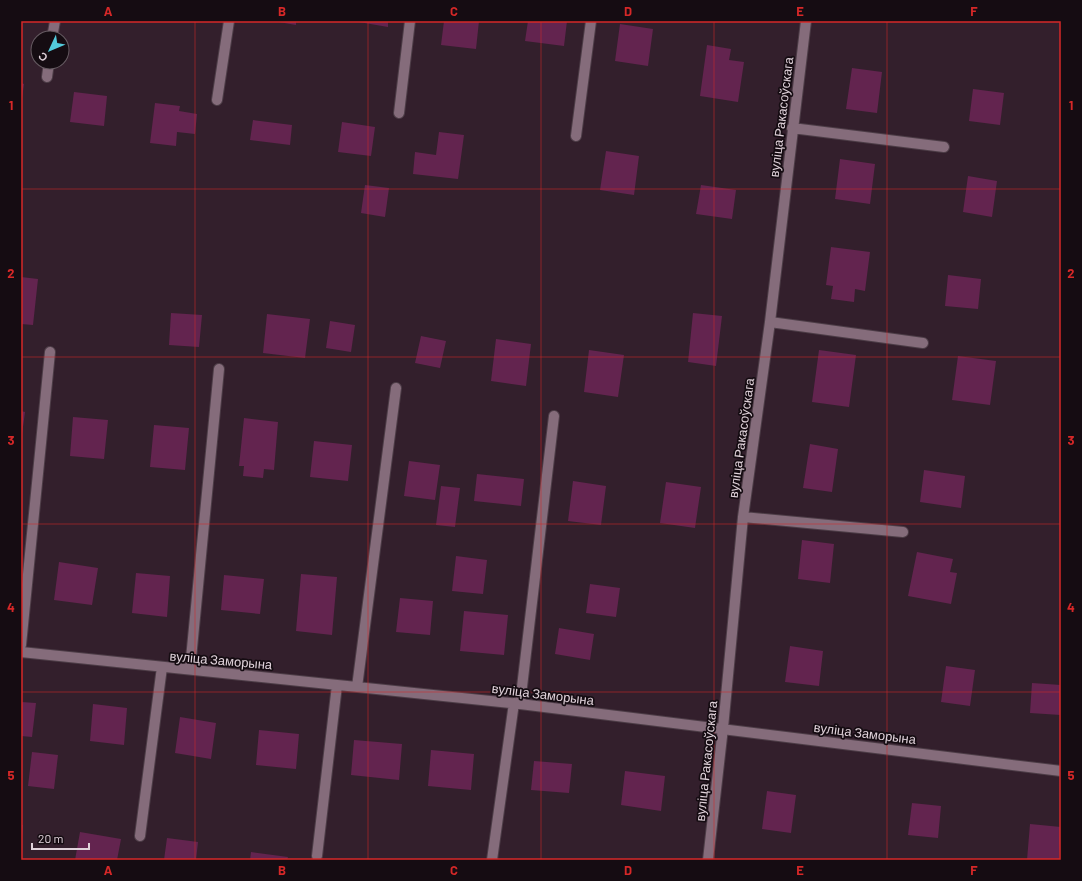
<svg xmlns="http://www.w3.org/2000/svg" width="1082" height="881" font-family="Barlow,sans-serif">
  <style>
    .building { fill: #63244f }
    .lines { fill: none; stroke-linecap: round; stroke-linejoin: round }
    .minor-casing { stroke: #4d3d47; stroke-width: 12 }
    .minor { stroke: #856c7b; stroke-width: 10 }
    .grid { fill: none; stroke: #d62828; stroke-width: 1; stroke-opacity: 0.55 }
    .labels { text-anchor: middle; stroke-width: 3.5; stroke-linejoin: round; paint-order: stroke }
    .street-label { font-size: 13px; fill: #e0d2da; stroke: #150c12 }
    .neatline { fill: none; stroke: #d62828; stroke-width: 1.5 }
    .grid-label { font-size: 13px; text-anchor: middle; font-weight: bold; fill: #d62828 }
  </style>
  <rect width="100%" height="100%" fill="#331f2c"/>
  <path class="building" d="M273,21H296V25Z
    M353,21H388V27Z
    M444,21H479L476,49L441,45Z
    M528,21H567L564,46L525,41Z
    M620,24L653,29L648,66L615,61Z
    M707,45L731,49L729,60L744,62L738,102L700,96Z
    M852,68L882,72L877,113L846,109Z
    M21,83L24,84L22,98H21Z
    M973,89L1004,93L1000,125L969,121Z
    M74,92L107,96L104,126L70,122Z
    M155,103L180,106L179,111L197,114L195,134L177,132L176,146L150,143Z
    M253,120L292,125L290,145L250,140Z
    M342,122L375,127L371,156L338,152Z
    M439,132L464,135L458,179L413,174L415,152L436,155Z
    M606,151L639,156L634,195L600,190Z
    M840,159L875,164L870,204L835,199Z
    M968,176L997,181L992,217L963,212Z
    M365,185L389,188L385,217L361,213Z
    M701,185L736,190L732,219L696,214Z
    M831,247L870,252L865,291L855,289L854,302L831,299L833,286L826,285Z
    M948,275L981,279L978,309L945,306Z
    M21,277L38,279L33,325L21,324Z
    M171,313L202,315L199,347L169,345Z
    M693,313L722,316L716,366L688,362Z
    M267,314L310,319L305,358L263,353Z
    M330,321L355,325L351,352L326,348Z
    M421,336L446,341L440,368L415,363Z
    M496,339L531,344L526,386L491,381Z
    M589,350L624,355L618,397L584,392Z
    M819,350L856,355L849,407L812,402Z
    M958,356L996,361L990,405L952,400Z
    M21,411L25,412L22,434H21Z
    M73,417L108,420L104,459L70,456Z
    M244,418L278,422L274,470L264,469L263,478L243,476L244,466H239Z
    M154,425L189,428L185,470L150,467Z
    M314,441L352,445L348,481L310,477Z
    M810,444L838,449L832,492L803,488Z
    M409,461L440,465L435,500L404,496Z
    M924,470L965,476L961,508L920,502Z
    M477,474L524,479L521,506L474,501Z
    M573,481L606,486L601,525L568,521Z
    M666,482L701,487L695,528L660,523Z
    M441,486L460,488L455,527L436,525Z
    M802,540L834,544L830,583L798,579Z
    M917,552L953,559L950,572L957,573L951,604L908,596Z
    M456,556L487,560L483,594L452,591Z
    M59,562L98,568L92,605L54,600Z
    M136,573L170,576L167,617L132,613Z
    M301,574L337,577L332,635L296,631Z
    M224,575L264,579L260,614L221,610Z
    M590,584L620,588L616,617L586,613Z
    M400,598L433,601L430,635L396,632Z
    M464,611L508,615L504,655L460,651Z
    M559,628L594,634L590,660L555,654Z
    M790,646L823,651L819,686L785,682Z
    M946,666L975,670L970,706L941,702Z
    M1032,683L1061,685V715L1030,713Z
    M21,702L36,703L32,737L21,736Z
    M93,704L127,708L124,745L90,741Z
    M180,717L216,723L211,759L175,753Z
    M259,730L299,734L296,769L256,765Z
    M354,740L402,744L399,780L351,775Z
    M431,750L474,754L471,790L428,786Z
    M32,752L58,755L54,789L28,786Z
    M534,761L572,764L569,793L531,790Z
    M625,771L665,776L661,811L621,805Z
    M767,791L796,795L791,833L762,829Z
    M912,803L941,806L938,838L908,835Z
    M1030,824L1061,827L1059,860H1027Z
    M21,825H23L22,836H21Z
    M80,832L121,839L117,860H75Z
    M167,838L198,842L196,860H164Z
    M251,852L288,857L287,860H250Z"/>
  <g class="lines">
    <g class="minor-casing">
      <path id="minor" d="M52,38L55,21
        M47,77L49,62
        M217,100L229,21
        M399,113L410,21
        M792,128L944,147
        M576,136L591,21
        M770,322L923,343
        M743,517L903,532
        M21,645L50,352
        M21,652L520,704L1061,771
        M190,669L219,369
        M357,687L396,388
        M520,704L554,416
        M140,836L162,667
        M317,856L337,685
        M492,860L514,703
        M708,860L723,728L743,517L770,322L806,21"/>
    </g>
    <use href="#minor" class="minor"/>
  </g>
  <path class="grid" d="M195,21V860M368,21V860M541,21V860M714,21V860M887,21V860M21,189H1061M21,357H1061M21,524H1061M21,692H1061"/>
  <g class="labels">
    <g class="street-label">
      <text transform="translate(781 117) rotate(-83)" y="5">вуліца Ракасоўскага</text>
      <text transform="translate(741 438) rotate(-82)" y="5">вуліца Ракасоўскага</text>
      <text transform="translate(221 660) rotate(5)" y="5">вуліца Заморына</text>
      <text transform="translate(543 694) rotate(7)" y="5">вуліца Заморына</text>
      <text transform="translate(865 733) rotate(7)" y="5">вуліца Заморына</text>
      <text transform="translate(706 761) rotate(-84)" y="5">вуліца Ракасоўскага</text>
    </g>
  </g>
  <rect width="1082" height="881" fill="none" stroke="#150c12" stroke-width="44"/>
  <g transform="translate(50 50) rotate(226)"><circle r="19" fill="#150c12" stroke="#665b62"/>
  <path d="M0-3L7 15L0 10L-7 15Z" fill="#53cbdb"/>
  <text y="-6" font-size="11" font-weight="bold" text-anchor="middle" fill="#e0d2da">С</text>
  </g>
  <path d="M32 843v6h57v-6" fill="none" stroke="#e0d2da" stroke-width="2"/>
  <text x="38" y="843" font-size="12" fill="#e0d2da" stroke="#150c12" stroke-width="3" paint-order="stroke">20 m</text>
  <rect x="22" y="22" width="1038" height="837" class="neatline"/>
  <g class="grid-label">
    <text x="108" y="16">A</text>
    <text x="282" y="16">B</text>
    <text x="454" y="16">C</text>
    <text x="628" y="16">D</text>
    <text x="800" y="16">E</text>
    <text x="974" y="16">F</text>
    <text x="11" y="110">1</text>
    <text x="1071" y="110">1</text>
    <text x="11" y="278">2</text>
    <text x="1071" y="278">2</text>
    <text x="11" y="445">3</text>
    <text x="1071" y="445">3</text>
    <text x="11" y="612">4</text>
    <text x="1071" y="612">4</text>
    <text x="11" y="780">5</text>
    <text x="1071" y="780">5</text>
    <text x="108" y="875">A</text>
    <text x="282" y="875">B</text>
    <text x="454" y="875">C</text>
    <text x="628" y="875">D</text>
    <text x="800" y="875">E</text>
    <text x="974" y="875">F</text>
  </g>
</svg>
